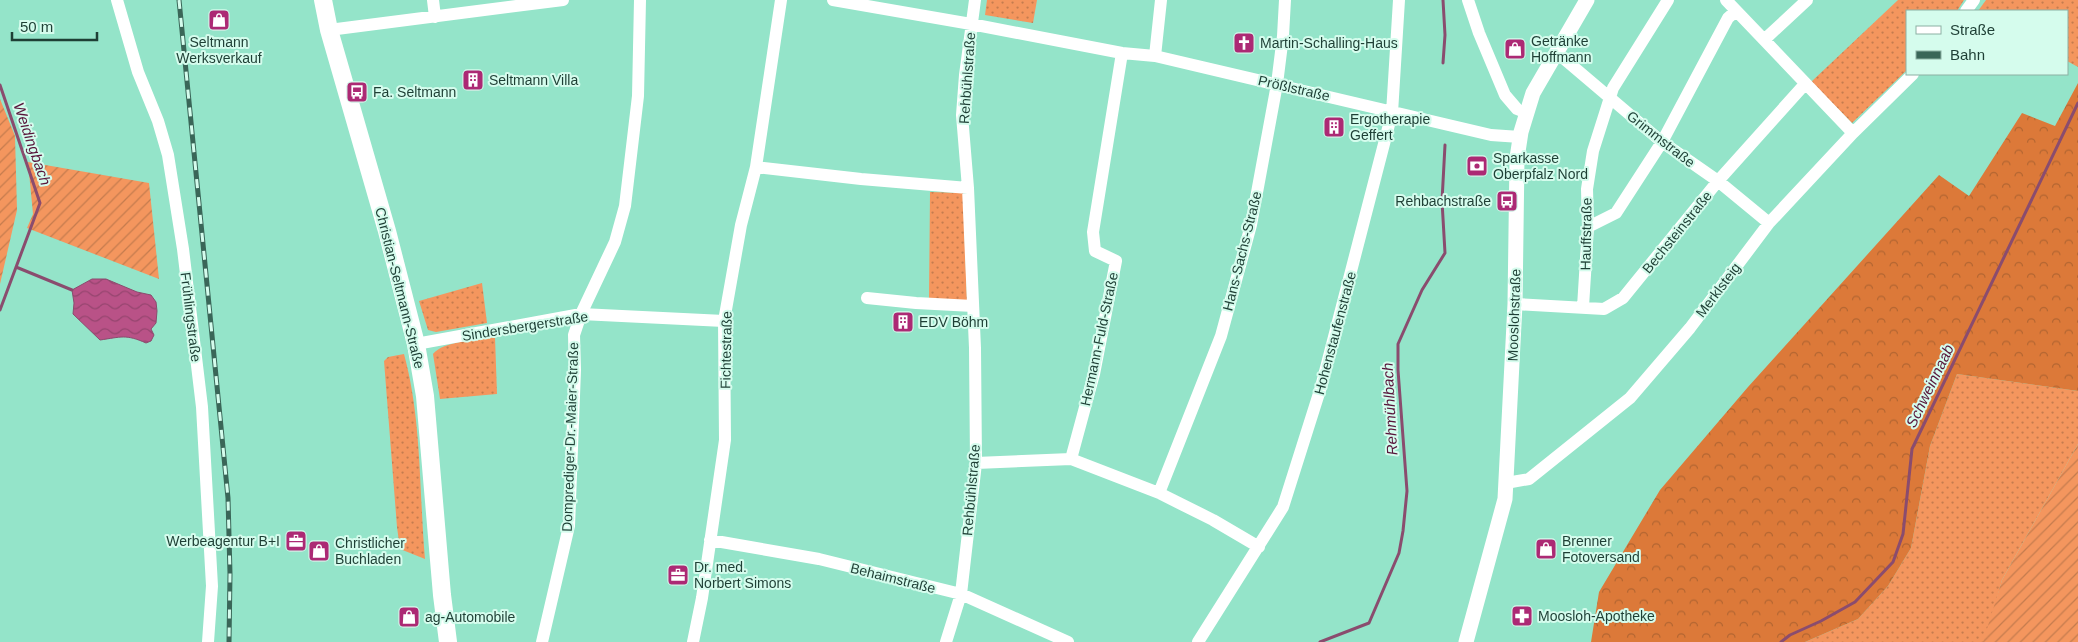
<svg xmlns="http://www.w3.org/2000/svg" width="2078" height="642" font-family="Arial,sans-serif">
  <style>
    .grass { fill: url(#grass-dots) }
    .forest { fill: url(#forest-crowns) }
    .garden { fill: url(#garden-furrows) }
    .water { fill: url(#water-waves); stroke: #8a4c6e }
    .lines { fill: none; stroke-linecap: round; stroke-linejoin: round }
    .stream { stroke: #8a4c6e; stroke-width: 3 }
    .minor { stroke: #fff; stroke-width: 12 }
    .tertiary { stroke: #fff; stroke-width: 15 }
    .secondary { stroke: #fff; stroke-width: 18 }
    .rail-casing { stroke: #3a6658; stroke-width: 5 }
    .rail { stroke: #d5fced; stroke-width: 3; stroke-dasharray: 9; stroke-linecap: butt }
    .labels { text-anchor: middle; stroke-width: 4; stroke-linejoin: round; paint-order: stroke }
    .poi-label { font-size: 14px; fill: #1e3f35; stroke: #d5fced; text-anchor: start }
    .street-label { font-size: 14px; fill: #1e3f35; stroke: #d5fced }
    .water-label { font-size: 15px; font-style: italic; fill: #58163b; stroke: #d5fced }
  </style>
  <defs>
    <pattern id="grass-dots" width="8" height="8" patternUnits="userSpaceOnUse" patternTransform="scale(1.25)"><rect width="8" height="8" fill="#f4965e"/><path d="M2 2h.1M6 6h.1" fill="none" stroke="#c57c4e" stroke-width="1.8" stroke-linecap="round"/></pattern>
    <pattern id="forest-crowns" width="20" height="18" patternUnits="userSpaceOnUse" patternTransform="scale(1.25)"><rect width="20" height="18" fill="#dc7939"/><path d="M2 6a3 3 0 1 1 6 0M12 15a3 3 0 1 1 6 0" fill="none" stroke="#b26531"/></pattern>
    <pattern id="garden-furrows" width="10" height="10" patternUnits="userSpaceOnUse" patternTransform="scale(1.25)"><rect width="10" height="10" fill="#f4965e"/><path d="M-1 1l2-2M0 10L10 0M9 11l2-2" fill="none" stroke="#c57c4e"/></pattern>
    <pattern id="water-waves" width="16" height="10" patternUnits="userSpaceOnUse" patternTransform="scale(1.25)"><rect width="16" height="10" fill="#b95287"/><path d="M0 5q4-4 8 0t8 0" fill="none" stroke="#96456f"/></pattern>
  </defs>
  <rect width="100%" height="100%" fill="#94e4c9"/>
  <path class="grass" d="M987,0H1037L1033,23L985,15Z
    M1898,0H1964L1957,11H1907V70L1852,123L1811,82Z
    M1986,0H2078V67L2067,61V11H1978Z
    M930,192L963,193L967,301L929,300Z
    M482,283L487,323L436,332L428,330L419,301Z
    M495,337L497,394L440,399L433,354C443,341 478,340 495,337Z
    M404,354C422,420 419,491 425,559L400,549L397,527L384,361L388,357Z
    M1957,374L2078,391V444L2002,580L1985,642H1805L1858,619L1888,586L1911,548L1930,446Z"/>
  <path class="forest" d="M2078,83V391L1957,374L1930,446L1911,548L1888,586L1858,619L1805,642H1591L1599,592L1660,490L1748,387L1939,175L1969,196L2022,113L2055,126Z"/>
  <path class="garden" d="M0,99L15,136L17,210L0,284Z
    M28,162L149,183L159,279L27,228L33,214Z
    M2078,444V642H1983L2002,580Z"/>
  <path class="water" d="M92,279H106L137,292L151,295L156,302L157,311L156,323L151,329L154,335L151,341L146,343C126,334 121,337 100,340L73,314L74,303L72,290Z"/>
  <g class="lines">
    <path class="stream" d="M1443,0L1445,35L1443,63
      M0,85L40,203L0,310
      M16,267L72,290
      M1320,642L1369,623L1399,553L1403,531L1407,491L1398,370V344L1422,290L1445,253L1442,201L1445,145
      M1781,642L1790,635L1821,621L1855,602L1893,562L1903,534L1912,449L2078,103"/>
    <path class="minor" d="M117,0L138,72L158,121L168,155L183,249L202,407L212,586L208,642
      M433,0L435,17
      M833,0L971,24L1122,53L1155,56L1491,135L1520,137
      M1468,0L1479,33L1505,95L1517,109L1527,113
      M1726,0L1853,133
      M1966,11L1974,0
      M329,30L563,0
      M1764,40L1807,0
      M1556,52L1662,142L1718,181L1769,223
      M1155,56L1161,0
      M756,167L861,179L968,188
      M1588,227L1616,213L1662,142L1728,18L1736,11
      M867,298L916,303L973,306
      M1515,304L1604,309L1623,298L1718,181L1805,84
      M1583,307L1588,227L1587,189L1593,151L1613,88L1668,0
      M416,344L581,314L724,321
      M1071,459L1094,374L1116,261L1095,251L1093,232L1122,53
      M976,463L1071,459L1159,493L1213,520L1259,547
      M1506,483L1529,479L1630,398L1690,328L1769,223L1853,133L1913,74
      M1159,493L1221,336L1251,225L1277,84L1283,36L1285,0
      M710,540L819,559L961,594L1068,642
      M542,642L569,526L575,370L574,335L581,314L615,242L625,206L638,96L640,0
      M693,642L702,598L725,440L724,321L741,225L756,167L781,0
      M946,642L961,594L976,463L975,348L968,188L962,115L965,75L975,0
      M1198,642L1283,507L1321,387L1392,113L1399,0"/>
    <path class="tertiary" d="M1466,642L1505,499L1515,304L1517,158L1521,132L1533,93L1587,0"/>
    <path class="secondary" d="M323,0L329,30L387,231L416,344L425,396L442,595L448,642"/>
    <g class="rail-casing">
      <path id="rail" d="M179,0L228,498L230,574L229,642"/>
    </g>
    <use href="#rail" class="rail"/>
  </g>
  <defs>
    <g id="shop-square" transform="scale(1.125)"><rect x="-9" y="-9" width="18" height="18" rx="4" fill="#ac2974" stroke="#d5fced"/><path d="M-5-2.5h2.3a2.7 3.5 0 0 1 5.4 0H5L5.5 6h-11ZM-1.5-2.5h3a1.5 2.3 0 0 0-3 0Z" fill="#fff"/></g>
    <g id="church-square" transform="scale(1.125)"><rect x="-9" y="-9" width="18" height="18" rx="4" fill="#ac2974" stroke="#d5fced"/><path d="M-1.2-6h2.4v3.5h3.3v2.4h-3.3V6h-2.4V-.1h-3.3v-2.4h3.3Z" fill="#fff"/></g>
    <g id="building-square" transform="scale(1.125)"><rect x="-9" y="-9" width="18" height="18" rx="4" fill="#ac2974" stroke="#d5fced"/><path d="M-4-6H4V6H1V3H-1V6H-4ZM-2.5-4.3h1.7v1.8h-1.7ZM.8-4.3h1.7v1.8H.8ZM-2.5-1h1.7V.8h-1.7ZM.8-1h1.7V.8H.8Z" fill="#fff"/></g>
    <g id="bus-square" transform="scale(1.125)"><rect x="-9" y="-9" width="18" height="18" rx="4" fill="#ac2974" stroke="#d5fced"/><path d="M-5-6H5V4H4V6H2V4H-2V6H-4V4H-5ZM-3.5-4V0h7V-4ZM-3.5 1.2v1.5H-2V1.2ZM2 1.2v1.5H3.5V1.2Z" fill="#fff"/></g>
    <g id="bank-square" transform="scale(1.125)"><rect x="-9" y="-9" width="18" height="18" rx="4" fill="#ac2974" stroke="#d5fced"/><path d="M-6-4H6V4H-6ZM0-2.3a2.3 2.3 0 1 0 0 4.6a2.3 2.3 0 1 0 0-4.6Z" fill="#fff"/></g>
    <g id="office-square" transform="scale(1.125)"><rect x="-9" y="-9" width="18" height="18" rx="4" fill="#ac2974" stroke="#d5fced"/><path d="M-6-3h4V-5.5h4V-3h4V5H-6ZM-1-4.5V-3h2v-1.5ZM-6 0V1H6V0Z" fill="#fff"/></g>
    <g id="pharmacy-square" transform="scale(1.125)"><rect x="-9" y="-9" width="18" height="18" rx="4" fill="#ac2974" stroke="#d5fced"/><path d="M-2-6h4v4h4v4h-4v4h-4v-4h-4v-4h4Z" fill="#fff"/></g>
  </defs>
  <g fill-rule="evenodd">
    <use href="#shop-square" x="219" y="20"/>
    <use href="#church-square" x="1244" y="43"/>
    <use href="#shop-square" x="1515" y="49"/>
    <use href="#building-square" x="473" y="80"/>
    <use href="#bus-square" x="357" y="92"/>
    <use href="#building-square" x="1334" y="127"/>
    <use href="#bank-square" x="1477" y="166"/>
    <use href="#bus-square" x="1507" y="201"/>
    <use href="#building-square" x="903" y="322"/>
    <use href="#office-square" x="296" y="541"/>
    <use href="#shop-square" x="1546" y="549"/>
    <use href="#shop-square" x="319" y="551"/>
    <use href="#office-square" x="678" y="575"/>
    <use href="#pharmacy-square" x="1522" y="616"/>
    <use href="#shop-square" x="409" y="617"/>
  </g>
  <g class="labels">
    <g class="poi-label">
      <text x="1531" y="46">Getränke<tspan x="1531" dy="16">Hoffmann</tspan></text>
      <text x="219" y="47" text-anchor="middle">Seltmann<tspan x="219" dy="16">Werksverkauf</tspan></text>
      <text x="1260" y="48">Martin-Schalling-Haus</text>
      <text x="489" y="85">Seltmann Villa</text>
      <text x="373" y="97">Fa. Seltmann</text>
      <text x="1350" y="124">Ergotherapie<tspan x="1350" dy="16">Geffert</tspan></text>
      <text x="1493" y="163">Sparkasse<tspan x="1493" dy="16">Oberpfalz Nord</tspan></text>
      <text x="1491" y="206" text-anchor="end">Rehbachstraße</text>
      <text x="919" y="327">EDV Böhm</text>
      <text x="280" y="546" text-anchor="end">Werbeagentur B+I</text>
      <text x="1562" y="546">Brenner<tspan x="1562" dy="16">Fotoversand</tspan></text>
      <text x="335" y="548">Christlicher<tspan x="335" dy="16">Buchladen</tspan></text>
      <text x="694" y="572">Dr. med.<tspan x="694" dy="16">Norbert Simons</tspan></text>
      <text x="1538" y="621">Moosloh-Apotheke</text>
      <text x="425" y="622">ag-Automobile</text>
    </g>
    <g class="street-label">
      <text transform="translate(967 78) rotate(-86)" y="5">Rehbühlstraße</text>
      <text transform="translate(1294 88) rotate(13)" y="5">Prößlstraße</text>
      <text transform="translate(1661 139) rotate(38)" y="5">Grimmstraße</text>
      <text transform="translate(1677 232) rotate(-51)" y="5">Bechsteinstraße</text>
      <text transform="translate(1586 234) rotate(-89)" y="5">Hauffstraße</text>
      <text transform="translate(1242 251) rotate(-76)" y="5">Hans-Sachs-Straße</text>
      <text transform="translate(400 288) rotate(76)" y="5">Christian-Seltmann-Straße</text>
      <text transform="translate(1718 290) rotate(-53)" y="5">Merklsteig</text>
      <text transform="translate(1514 315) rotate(-88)" y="5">Mooslohstraße</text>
      <text transform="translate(191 317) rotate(83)" y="5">Frühlingstraße</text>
      <text transform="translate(525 326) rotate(-9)" y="5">Sindersbergerstraße</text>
      <text transform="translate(1335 333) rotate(-75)" y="5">Hohenstaufenstraße</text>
      <text transform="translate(1099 339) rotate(-78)" y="5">Hermann-Fuld-Straße</text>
      <text transform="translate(726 350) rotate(-89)" y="5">Fichtestraße</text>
      <text transform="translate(570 437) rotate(-88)" y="5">Domprediger-Dr.-Maier-Straße</text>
      <text transform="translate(971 490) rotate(-85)" y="5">Rehbühlstraße</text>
      <text transform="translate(893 578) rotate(14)" y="5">Behaimstraße</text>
    </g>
    <g class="water-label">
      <text transform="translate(32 144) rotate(71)" y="5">Weidingbach</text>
      <text transform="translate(1930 386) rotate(-64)" y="5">Schweinnaab</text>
      <text transform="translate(1390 409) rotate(-93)" y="5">Rehmühlbach</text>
    </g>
  </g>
  <rect x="1906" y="10" width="162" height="65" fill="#d5fced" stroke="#8cb0a3"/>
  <rect x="1916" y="26" width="25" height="8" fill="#ffffff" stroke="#8cb0a3"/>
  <text x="1950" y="35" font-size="15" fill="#1e3f35">Straße</text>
  <rect x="1916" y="51" width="25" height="8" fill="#3a6658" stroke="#8cb0a3"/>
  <text x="1950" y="60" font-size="15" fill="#1e3f35">Bahn</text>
  <path d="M12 32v8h85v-8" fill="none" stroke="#1e3f35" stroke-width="2.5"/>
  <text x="20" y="32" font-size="15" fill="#1e3f35" stroke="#d5fced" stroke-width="4" paint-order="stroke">50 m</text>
</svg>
